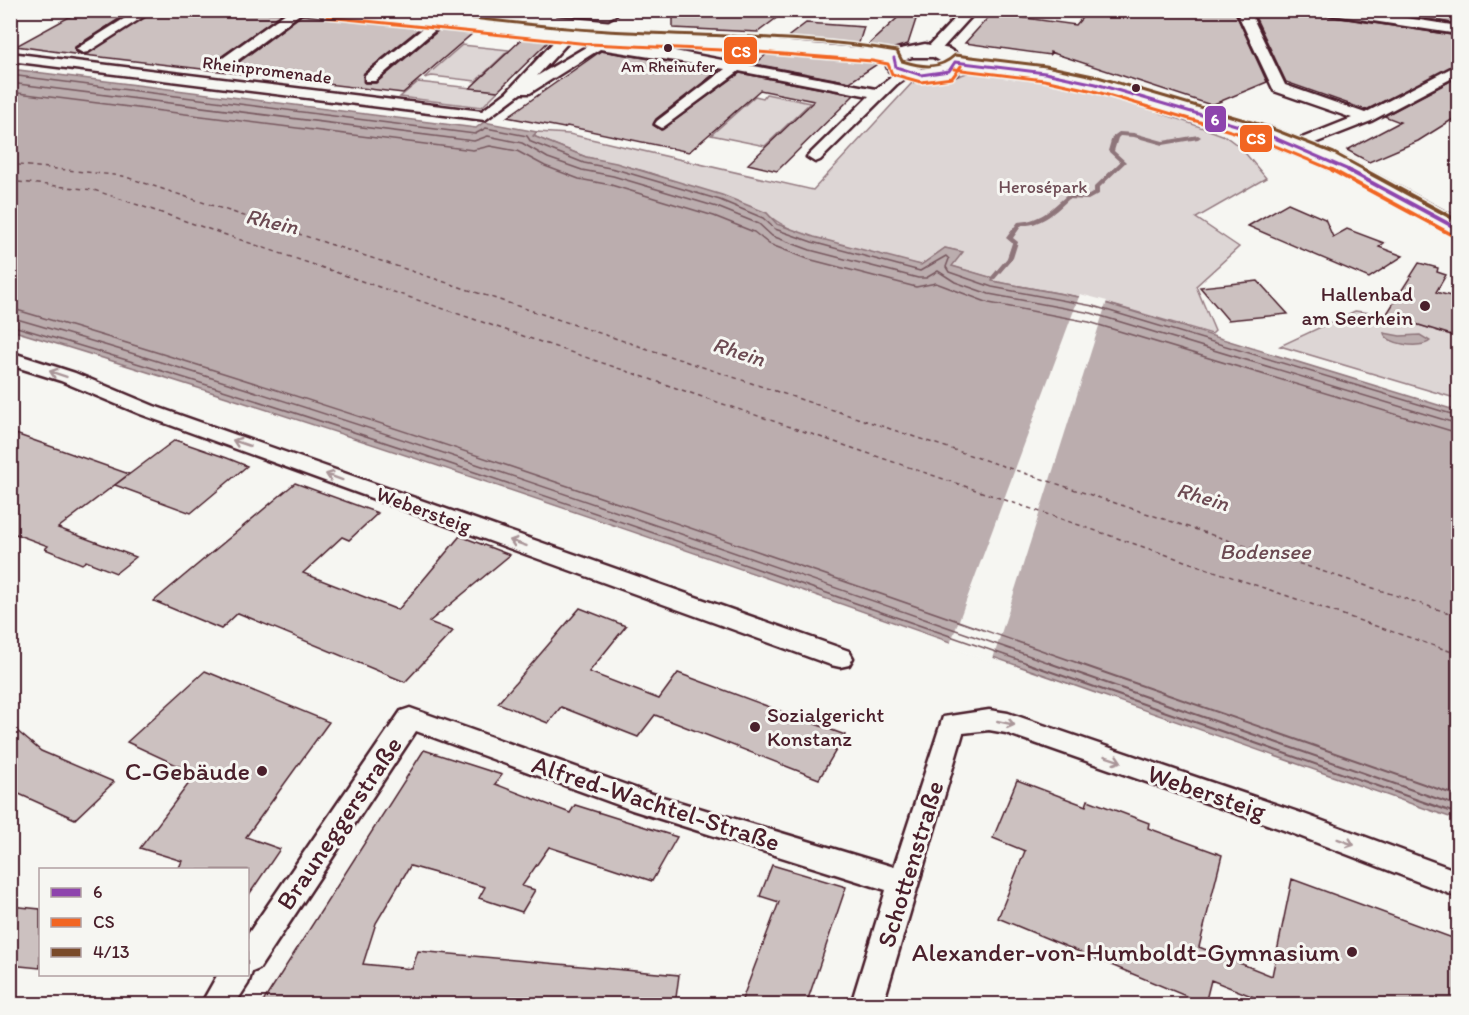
<svg xmlns="http://www.w3.org/2000/svg" width="1469" height="1015" font-family="Itim,sans-serif">
  <style>
    .green { fill: #ddd6d5; stroke: #947a80; stroke-width: 1.5 }
    .water { fill: #bbadae; stroke: #8e747a; stroke-width: 1.5 }
    .pier { fill: #f6f6f2 }
    .lines { fill: none; stroke-linecap: round; stroke-linejoin: round }
    .shore-far1 { stroke: #77585f; stroke-width: 1.5 }
    .shore { stroke: #77585f; stroke-width: 2 }
    .stream { fill: #8e747a; fill-rule: evenodd }
    .ferry { stroke: #6c4a52; stroke-width: 1.5; stroke-dasharray: 4.5 4; stroke-linecap: butt }
    .building { fill: #ccc1c0; stroke: #4a1f2b; stroke-width: 1.5 }
    .street-casing { stroke: #4a1f2b; stroke-width: 5 }
    .primary-casing { stroke: #4a1f2b; stroke-width: 5 }
    .street { fill: #f6f6f2; fill-rule: evenodd }
    .primary { fill: #f6f6f2; fill-rule: evenodd }
    .bus-1-far1-casing { stroke: #f6f6f2; stroke-width: 6 }
    .bus-1-casing { stroke: #f6f6f2; stroke-width: 8 }
    .bus-2-far1-casing { stroke: #f6f6f2; stroke-width: 6 }
    .bus-2-casing { stroke: #f6f6f2; stroke-width: 8 }
    .bus-3-far1-casing { stroke: #f6f6f2; stroke-width: 6 }
    .bus-3-casing { stroke: #f6f6f2; stroke-width: 8 }
    .bus-1-far1 { stroke: #8e44ad; stroke-width: 3 }
    .bus-1 { stroke: #8e44ad; stroke-width: 4 }
    .bus-2-far1 { stroke: #f26522; stroke-width: 3 }
    .bus-2 { stroke: #f26522; stroke-width: 4 }
    .bus-3-far1 { stroke: #7a4b2a; stroke-width: 3 }
    .bus-3 { stroke: #7a4b2a; stroke-width: 4 }
    .oneway { stroke: #a99598 }
    .bus-dot { fill: #4a1f2b; stroke: #f6f6f2; stroke-width: 2 }
    .labels { text-anchor: middle; stroke-width: 6; stroke-linejoin: round; paint-order: stroke }
    .far-bus-label { font-size: 16px; fill: #4a1f2b; stroke: #f6f6f2 }
    .far-street-label { font-size: 18px; fill: #4a1f2b; stroke: #f6f6f2 }
    .far-park-label { font-size: 18px; fill: #6f4d56; stroke: #f6f6f2 }
    .poi-label { font-size: 21px; fill: #4a1f2b; stroke: #f6f6f2; text-anchor: end }
    .street-label { font-size: 21px; fill: #4a1f2b; stroke: #f6f6f2 }
    .water-label { font-size: 22px; font-style: italic; fill: #6c4a52; stroke: #f6f6f2 }
    .near-poi-label { font-size: 26px; fill: #4a1f2b; stroke: #f6f6f2; text-anchor: end }
    .near-street-label { font-size: 26px; fill: #4a1f2b; stroke: #f6f6f2 }
    .line-badge { stroke: #f6f6f2; stroke-width: 2 }
    .badge-label { font-size: 16px; text-anchor: middle; font-weight: bold; fill: #fff }
  </style>
  <rect width="100%" height="100%" fill="#f6f6f2"/>
  <filter id="ink" filterUnits="userSpaceOnUse"><feTurbulence type="fractalNoise" baseFrequency=".0167" numOctaves="2"/><feDisplacementMap in="SourceGraphic" scale="12" xChannelSelector="R" yChannelSelector="G"/><feConvolveMatrix kernelMatrix="1 2 1 2 8 2 1 2 1" color-interpolation-filters="sRGB"/></filter>
  <g filter="url(#ink)">
    <path class="green" d="M462,45L509,50L476,81L432,76L424,78Z
      M967,73C1055,76 1144,106 1225,136L1241,148L1266,178L1196,218L1239,247L1196,286L1215,331L1212,334L1095,300L992,281V278L951,266L962,252L945,248L921,265C880,256 795,241 766,213L644,171L586,157L533,136L537,132L569,134L813,190L912,83L947,80Z
      M418,82L498,91L482,107L400,97Z
      M766,94L810,103L765,146L711,135L755,96L763,98Z
      M1355,311L1386,315L1458,337V399L1280,346Z"/>
    <path class="water" d="M11,69L476,128L484,122L537,132L533,136L586,157L616,163L722,195L767,213L777,224L814,237L921,265L945,248L963,252L952,266L993,278L992,281L1095,300L1458,411V820C977,653 498,477 11,330Z
      M1384,333L1400,336L1420,335L1430,341C1421,349 1387,345 1384,333Z"/>
    <path class="pier" d="M1080,294L1107,301L992,662L949,647Z"/>
    <g class="lines">
      <path class="shore-far1" d="M10,75L475,134L486,128L527,136L531,142L584,163L615,169L720,200L763,218L775,229L812,242L920,271L946,256L949,259L946,267L949,272L992,287L1093,306L1458,416
        M10,83L474,141L488,136L522,143L548,158L582,170L613,176L717,207L759,224L772,236L810,250L918,278H926L938,271L955,282L989,294L1091,313L1458,424
        M10,92L473,150L490,146L517,151L545,166L579,179L611,185L714,216L754,232L769,244L808,259L916,287L936,283L989,303L1089,322L1458,433
        M10,308C371,414 726,540 1081,664
        M10,317C362,419 707,543 1053,664
        M10,325C354,426 692,546 1030,664"/>
      <path class="shore" d="M1026,663L1458,814
        M1049,663L1458,806
        M1077,663L1458,796"/>
      <path class="stream" d="M1119,132L1134,133L1163,141L1198,135L1201,137L1198,139L1163,145L1134,137L1120,136L1118,138L1114,151L1126,162L1099,188V194L1088,200L1069,199C1056,211 1042,226 1022,225L1013,238L1018,242L1013,258L995,279H991V277L1007,258L1012,243L1006,238L1018,222C1042,220 1048,211 1066,196H1087L1094,192V187L1120,162L1108,151L1112,137Z"/>
      <path class="ferry" d="M10,164L123,176L1458,616
        M10,181L94,190L1458,654"/>
    </g>
    <path class="building" d="M82,10H133L75,47V51L81,55L16,46Z
      M156,10L283,13L219,58L220,68H231L302,15L420,28L364,73L365,83H376L439,30L473,33L403,93L84,55Z
      M673,10H787L758,32L673,28Z
      M906,10H919L908,44L891,49L866,47Z
      M995,10L1027,16L1025,18L1076,25L1086,13L1092,10H1234L1267,82L1214,104H1208L1050,52V55L965,43Z
      M1252,10H1319L1327,16L1458,36V64L1366,110L1286,82Z
      M1373,10H1420L1455,15L1458,16V24Z
      M806,23L864,27L858,46L785,39Z
      M523,38L549,41L498,91L470,88Z
      M601,51L719,70L656,119L653,125L661,130L740,73L854,95L777,171L748,164L814,101L760,90L689,152L567,126L564,128L507,117Z
      M767,54L873,62L879,63L850,82L755,64Z
      M1458,77V116L1418,141L1369,162L1347,150L1400,122L1384,116Z
      M1288,203L1325,219L1333,237L1347,229L1384,243L1379,247L1403,256L1369,278L1248,226Z
      M1419,263L1438,268L1437,272L1446,275L1436,292L1458,298V337L1386,315Z
      M1258,281L1288,314L1228,320L1200,287Z
      M10,432L129,474L58,528L136,557L116,573L86,561L82,564L45,549L48,546L10,532Z
      M175,440L227,458L247,466L191,513L115,485Z
      M295,483L378,513L349,540L342,537L303,573L398,610L460,536L510,555L429,622L453,631L405,682L238,613L221,629L154,601Z
      M580,608L626,626L589,672L659,699L678,673L845,735L819,779L655,715L638,737L561,707L548,723L498,703Z
      M205,671L329,722L246,837L280,849L248,896V870H178L182,861L140,848L196,774L127,742Z
      M10,725L41,751L114,782L75,819L10,790Z
      M424,750L502,775L495,784L570,813L575,805L677,837L652,881L549,847L522,886L535,890L522,912L479,898L485,887L410,866L376,923L363,964L412,969L418,951L679,975L675,1005H423L395,1002L394,1005H261Z
      M1017,780L1086,806L1088,800L1149,823L1148,828L1222,855L1199,947L1272,976L1292,879L1458,940V1005H1274L1211,980L1205,1004L998,918L1025,851L993,838Z
      M772,865L846,887L806,1005H740L779,902L760,896Z
      M10,906L40,909V968L10,965Z"/>
    <g class="lines">
      <g class="street-casing">
        <path id="street" d="M138,10H154L88,52L83,53L76,49Z
          M290,10H305L230,66H220V60Z
          M551,10H624L608,19L557,14Z
          M963,10H977L937,54H927V48Z
          M1236,10H1249L1285,85L1365,113L1453,67L1458,66V75L1371,121L1302,148H1292L1289,145L1292,142L1352,118L1274,91Z
          M1321,10H1355L1458,26V34L1327,14Z
          M436,18L441,19V25L375,81H365V75Z
          M568,31L575,35L537,76L608,34L615,38L610,42L664,49L876,89L902,69L907,68L914,72L897,84L820,160L815,162L807,157L810,154L869,96L739,71L662,128L655,124L657,121L725,69L600,49L530,93H521L485,120L10,61V53L482,111L507,92L563,32Z
          M10,352L75,373L154,406L849,651L853,658L849,665L840,667L831,665L140,414L61,381L10,365Z
          M410,708L646,792L894,867L943,717L989,710L1008,713L1301,813L1458,871V897L1281,829L1006,733L989,730L963,733L883,1004H851L886,890L632,810L416,731L259,969L252,972L248,984L235,1004H201L218,974H248V934L401,711Z"/>
      </g>
      <g class="primary-casing">
        <path id="primary" d="M319,10H387L590,31L744,38L891,51L925,44L949,49L961,57L1045,67L1096,78L1271,128L1338,155L1458,219V236L1449,234L1322,165L1255,138L1092,89L1045,79L961,69L956,75L921,81L889,71L885,62L873,60L744,50L590,43L328,16ZM912,57H933L944,63L942,66L922,69L905,63L904,60Z"/>
      </g>
      <use href="#street" class="street"/>
      <use href="#primary" class="primary"/>
      <g class="bus-1-far1-casing">
        <path id="bus-1-far1" d="M894,58L896,67L921,75L949,71L955,62
          M955,62L1045,73L1096,84L1263,133L1351,171"/>
      </g>
      <g class="bus-1-casing">
        <path id="bus-1" d="M1348,170L1458,229"/>
      </g>
      <g class="bus-2-far1-casing">
        <path id="bus-2-far1" d="M327,17L589,44L744,51L872,61L888,64L892,74L921,82L952,78L961,66
          M954,69L1044,80L1094,91L1261,140L1335,171"/>
      </g>
      <g class="bus-2-casing">
        <path id="bus-2" d="M1332,170L1454,236"/>
      </g>
      <g class="bus-3-far1-casing">
        <path id="bus-3-far1" d="M406,10C468,17 530,26 592,30C693,37 797,34 897,51L902,61C922,67 939,70 955,55L1046,66L1098,77L1265,126L1334,153L1367,171"/>
      </g>
      <g class="bus-3-casing">
        <path id="bus-3" d="M1364,170L1458,221"/>
      </g>
      <use href="#bus-1-far1" class="bus-1-far1"/>
      <use href="#bus-1" class="bus-1"/>
      <use href="#bus-2-far1" class="bus-2-far1"/>
      <use href="#bus-2" class="bus-2"/>
      <use href="#bus-3-far1" class="bus-3-far1"/>
      <use href="#bus-3" class="bus-3"/>
    </g>
    <defs><path id="oneway-shaft" d="M-6 0H5M1.5-3L5.5 0L1.5 3" fill="none" stroke-width="1.6" stroke-linecap="round" stroke-linejoin="round" transform="scale(1.5)"/></defs>
    <g class="oneway">
      <use href="#oneway-shaft" transform="translate(58 374) rotate(-161)"/>
      <use href="#oneway-shaft" transform="translate(241 443) rotate(-161)"/>
      <use href="#oneway-shaft" transform="translate(334 477) rotate(-160)"/>
      <use href="#oneway-shaft" transform="translate(518 543) rotate(-161)"/>
      <use href="#oneway-shaft" transform="translate(1006 723) rotate(13)"/>
      <use href="#oneway-shaft" transform="translate(1113 759) rotate(19)"/>
      <use href="#oneway-shaft" transform="translate(1346 842) rotate(20)"/>
    </g>
  </g>
  <g class="bus-dot">
    <circle cx="668" cy="48" r="5"/>
    <circle cx="1136" cy="88" r="5"/>
    <circle cx="1425" cy="306" r="6"/>
    <circle cx="755" cy="727" r="6"/>
    <circle cx="262" cy="771" r="6"/>
    <circle cx="1352" cy="952" r="6"/>
  </g>
  <g class="labels">
    <g class="far-bus-label">
      <text x="668" y="72">Am Rheinufer</text>
    </g>
    <g class="far-street-label">
      <text transform="translate(267 70) rotate(7)" y="6">Rheinpromenade</text>
    </g>
    <g class="far-park-label">
      <text x="1043" y="193">Herosépark</text>
    </g>
    <g class="poi-label">
      <text x="1413" y="301">Hallenbad<tspan x="1413" dy="24">am Seerhein</tspan></text>
      <text x="767" y="722" text-anchor="start">Sozialgericht<tspan x="767" dy="24">Konstanz</tspan></text>
    </g>
    <g class="street-label">
      <text transform="translate(424 510) rotate(20)" y="7">Webersteig</text>
    </g>
    <g class="water-label">
      <text transform="translate(272 221) rotate(13)" y="8">Rhein</text>
      <text transform="translate(739 351) rotate(18)" y="8">Rhein</text>
      <text transform="translate(1203 496) rotate(17)" y="8">Rhein</text>
      <text x="1265" y="559">Bodensee</text>
    </g>
    <g class="near-poi-label">
      <text x="250" y="780">C-Gebäude</text>
      <text x="1340" y="961">Alexander-von-Humboldt-Gymnasium</text>
    </g>
    <g class="near-street-label">
      <text transform="translate(1207 792) rotate(19)" y="9">Webersteig</text>
      <text transform="translate(656 803) rotate(18)" y="9">Alfred-Wachtel-Straße</text>
      <text transform="translate(339 823) rotate(-56)" y="9">Brauneggerstraße</text>
      <text transform="translate(910 864) rotate(-73)" y="9">Schottenstraße</text>
    </g>
  </g>
  <g class="line-badge">
    <rect x="723" y="36" width="35" height="29" rx="6" fill="#f26522"/>
    <rect x="1204" y="105" width="23" height="28" rx="6" fill="#8e44ad"/>
    <rect x="1239" y="124" width="34" height="29" rx="6" fill="#f26522"/>
  </g>
  <g class="badge-label">
    <text x="741" y="57">CS</text>
    <text x="1215" y="125">6</text>
    <text x="1256" y="144">CS</text>
  </g>
  <rect width="1469" height="1015" fill="none" stroke="#f6f6f2" stroke-width="36"/>
  <rect x="18" y="18" width="1433" height="979" fill="none" stroke="#4a1f2b" stroke-width="2" filter="url(#ink)"/>
  <rect x="39" y="868" width="210" height="108" fill="#f6f6f2" stroke="#b1a0a2" stroke-width="1.5"/>
  <rect x="51" y="888" width="30" height="9" fill="#8e44ad" stroke="#b1a0a2" stroke-width="1.5"/>
  <text x="93" y="898" font-size="18" fill="#4a1f2b">6</text>
  <rect x="51" y="918" width="30" height="9" fill="#f26522" stroke="#b1a0a2" stroke-width="1.5"/>
  <text x="93" y="928" font-size="18" fill="#4a1f2b">CS</text>
  <rect x="51" y="948" width="30" height="9" fill="#7a4b2a" stroke="#b1a0a2" stroke-width="1.5"/>
  <text x="93" y="958" font-size="18" fill="#4a1f2b">4/13</text>
</svg>
